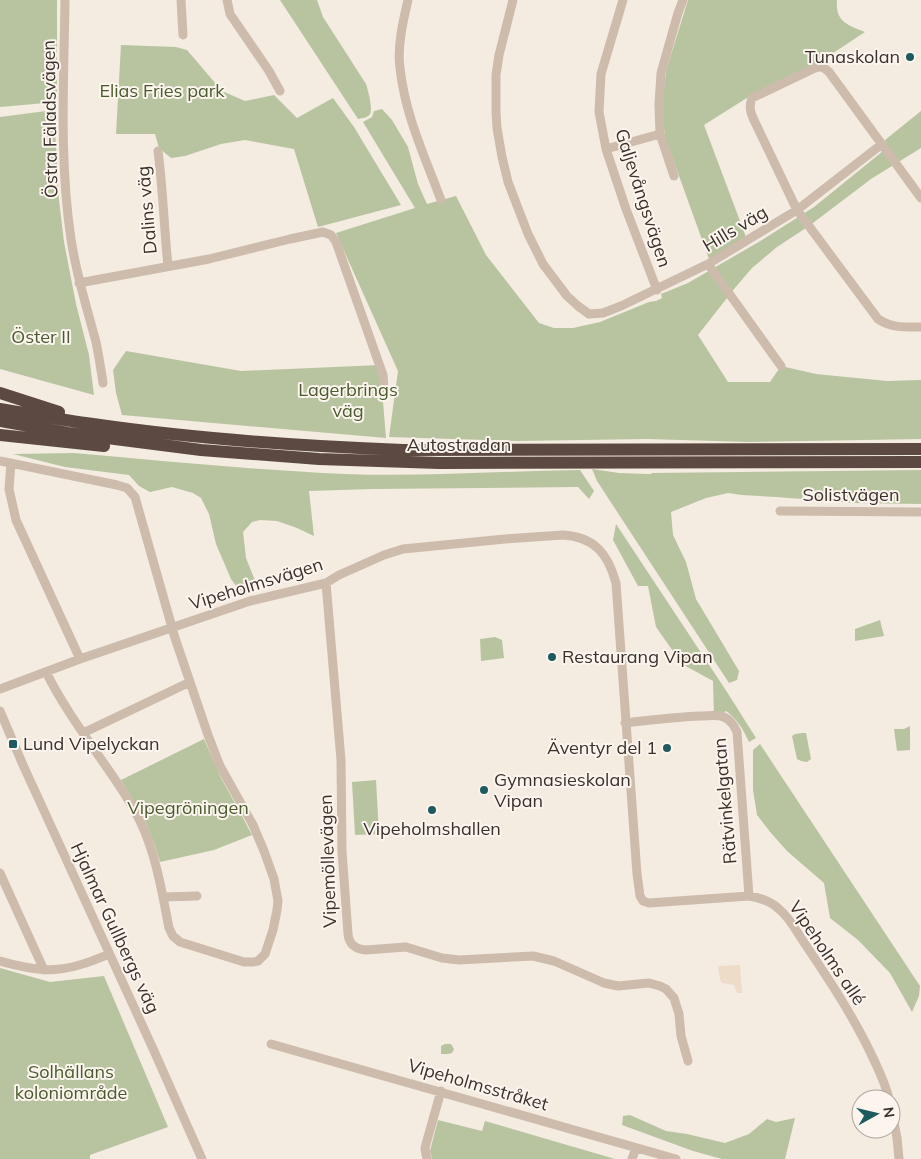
<svg xmlns="http://www.w3.org/2000/svg" width="921" height="1159" font-family="Mulish,sans-serif">
  <style>
    .green { fill: #b8c4a0 }
    .plaza { fill: #ecdcc8 }
    .lines { fill: none; stroke-linecap: round; stroke-linejoin: round }
    .minor { stroke: #cdbbac; stroke-width: 9 }
    .highway { stroke: #5c4a42; stroke-width: 12 }
    .poi-dot { fill: #1f5a5e; stroke: #fbf5ee; stroke-width: 2 }
    .labels { text-anchor: middle; stroke-width: 4; stroke-linejoin: round; paint-order: stroke }
    .poi-label { font-size: 18px; fill: #3b302b; stroke: #fbf5ee; text-anchor: start }
    .park-label { font-size: 18px; fill: #4a5a2e; stroke: #fbf5ee }
    .street-label { font-size: 18px; fill: #3b302b; stroke: #fbf5ee }
  </style>
  <rect width="100%" height="100%" fill="#f4ebe1"/>
  <path class="green" d="M0,0H57V102L0,107Z
    M280,0H317L323,17L366,84C368,90 373,109 370,114C368,118 362,118 358,119Z
    M688,0H837C835,22 848,25 865,32L818,63L750,96L704,125L746,237L709,259L665,137L662,108L666,71Z
    M121,45L176,47L187,50L222,91L245,101L274,95L297,118L333,98L354,127L401,205L318,227L294,149L245,140L221,144L185,156L171,158L159,148L155,134H116Z
    M382,109L392,120L408,147L418,184L427,204L456,196L486,255L539,323L554,328H573L600,322L649,302L656,301L662,298L661,294L688,283L762,240L814,207L888,147L885,140L921,111V148L871,179L809,226L777,247L752,268L734,289L698,335L728,382H770L781,366L816,374L887,381L921,380V439L749,442L647,439L518,441L389,437L398,371L336,233L415,208L363,122L372,117L374,111Z
    M54,110L59,200L64,242L76,304L89,355L94,395L0,369V117Z
    M126,351L241,371L380,365L386,438L122,415L116,393L113,370Z
    M74,453C164,461 255,470 345,474C423,477 502,471 580,470L594,491L589,499L578,487L372,489L309,491L314,536L297,528L277,521L260,520L252,522L243,532L246,558L256,583L252,591L239,590L231,579L216,544L209,514L201,498L193,493L172,487L150,492L139,486L129,475L65,467L13,454Z
    M592,469L619,473L647,474H651L652,473L921,470V504L855,503L776,497L742,495L728,493L706,498L671,512L673,535L686,562L696,599L739,671L737,680L729,683L597,481Z
    M616,524L727,692L756,738L749,742C743,729 737,719 726,711L714,718L713,681L682,664L656,627L648,586H638L613,540Z
    M880,620L884,636L855,641V629Z
    M495,637L502,640L504,658L481,661L480,639Z
    M910,726V750L897,751L894,729H904Z
    M802,733H806L811,759L807,762L801,761L797,759L792,736L795,734Z
    M204,739L220,776L243,818L252,835L214,850L160,862L155,846L144,818L121,780Z
    M760,744L920,986L919,996L912,1012L890,973L858,940L830,918L824,883L787,851L771,833L757,815L753,790V750Z
    M376,780L379,834L355,835L352,782Z
    M0,968L50,982L104,976L168,1127L90,1155V1159H0Z
    M445,1044H451L454,1049L452,1053L448,1054H441V1046Z
    M630,1115L666,1131L687,1134L725,1143L749,1134L767,1119L776,1122L795,1118L785,1159H722L693,1151L622,1125L623,1116Z
    M438,1120L482,1131L485,1121L615,1159H432L430,1151Z"/>
  <path class="plaza" d="M740,965L742,993H737L734,985L722,983L720,979L718,966Z"/>
  <g class="lines">
    <path class="minor" d="M65,0C64,80 59,159 71,239C76,274 87,308 96,342C99,356 101,370 103,383
      M181,0L183,35
      M227,0L230,14L269,71L280,91
      M408,0C403,21 397,47 400,68C405,115 425,157 441,200
      M513,0L499,55L496,75V112L497,128L502,157L508,182L528,234L543,264L567,296L578,306L589,314L603,313L621,306L708,264L797,210L882,144
      M623,0L601,74L599,112L606,149L626,209L657,290
      M606,149L660,134
      M158,151C163,189 164,228 168,266
      M674,176L660,134L659,105L661,73L678,13L683,0
      M921,198L829,72C824,67 821,66 815,68L752,98C749,106 750,111 753,118L797,210L878,319C891,328 905,327 921,327
      M708,264L781,366
      M79,283L209,259L290,239L323,232L331,235L336,242L383,375L384,388
      M0,461L117,485L127,488L135,497L175,638L208,735L220,766L253,825L264,851L274,879L278,901L277,910L273,930L265,954L258,961L254,962H244L180,942L173,936L169,928C162,892 156,854 140,821C130,800 116,781 103,762C83,733 62,704 46,672
      M11,463L9,489L16,520L80,659
      M780,511L921,512
      M326,583L341,760L342,851L348,934C349,945 356,949 366,950L406,947L442,958L459,960L533,956L554,961L604,983L618,986L649,983L660,986L666,989L674,998L679,1014L681,1036L688,1061
      M0,689L80,659L250,601L326,583L339,575L384,555L403,549L505,539L563,535C595,537 608,554 616,583L637,874L640,896L643,901L649,903L749,896C761,898 771,901 780,910C790,918 798,934 805,944C830,981 855,1019 874,1060C880,1073 886,1085 889,1099
      M0,711L23,765L155,1053L202,1159
      M625,723C650,720 675,717 701,716C708,716 717,714 724,717C731,720 734,726 737,732L749,896
      M83,733L190,682
      M0,873L44,970
      M163,897L197,896
      M0,961C45,974 66,973 109,954
      M271,1044L676,1159
      M891,1107L897,1138L899,1159
      M427,1159L425,1149L426,1144L441,1091
      M632,1159L636,1148"/>
    <path class="highway" d="M0,393L59,412
      M0,409C31,414 62,420 93,424C196,439 299,446 403,450L921,449
      M0,421L68,433L201,450L319,459L439,463L921,462
      M0,435L104,446"/>
  </g>
  <g class="poi-dot">
    <circle cx="910" cy="57" r="5"/>
    <circle cx="552" cy="657" r="5"/>
    <rect x="8" y="739" width="10" height="10" rx="2.5"/>
    <circle cx="667" cy="748" r="5"/>
    <circle cx="484" cy="790" r="5"/>
    <circle cx="432" cy="810" r="5"/>
  </g>
  <g class="labels">
    <g class="poi-label">
      <text x="900" y="63" text-anchor="end">Tunaskolan</text>
      <text x="562" y="663">Restaurang Vipan</text>
      <text x="23" y="750">Lund Vipelyckan</text>
      <text x="657" y="754" text-anchor="end">Äventyr del 1</text>
      <text x="494" y="786">Gymnasieskolan<tspan x="494" dy="21">Vipan</tspan></text>
      <text x="432" y="835" text-anchor="middle">Vipeholmshallen</text>
    </g>
    <g class="park-label">
      <text x="162" y="97">Elias Fries park</text>
      <text x="41" y="343">Öster II</text>
      <text x="348" y="396">Lagerbrings<tspan x="348" dy="21">väg</tspan></text>
      <text x="188" y="814">Vipegröningen</text>
      <text x="71" y="1078">Solhällans<tspan x="71" dy="21">koloniområde</tspan></text>
    </g>
    <g class="street-label">
      <text transform="translate(50 119) rotate(-91)" y="6">Östra Fäladsvägen</text>
      <text transform="translate(643 198) rotate(72)" y="6">Galjevångsvägen</text>
      <text transform="translate(147 210) rotate(-95)" y="6">Dalins väg</text>
      <text transform="translate(735 229) rotate(-31)" y="6">Hills väg</text>
      <text x="459" y="451">Autostradan</text>
      <text x="851" y="501">Solistvägen</text>
      <text transform="translate(256 584) rotate(-17)" y="6">Vipeholmsvägen</text>
      <text transform="translate(725 801) rotate(-95)" y="6">Rätvinkelgatan</text>
      <text transform="translate(328 861) rotate(-92)" y="6">Vipemöllevägen</text>
      <text transform="translate(115 928) rotate(65)" y="6">Hjalmar Gullbergs väg</text>
      <text transform="translate(827 953) rotate(56)" y="6">Vipeholms allé</text>
      <text transform="translate(478 1085) rotate(16)" y="6">Vipeholmsstråket</text>
    </g>
  </g>
  <g transform="translate(876 1114) rotate(82)"><circle r="24" fill="#fbf5ee" stroke="#aea6a0"/>
  <path d="M0-4L9 19L0 12L-9 19Z" fill="#1f5a5e"/>
  <text y="-8" font-size="14" font-weight="bold" text-anchor="middle" fill="#3b302b">N</text>
  </g>
</svg>
